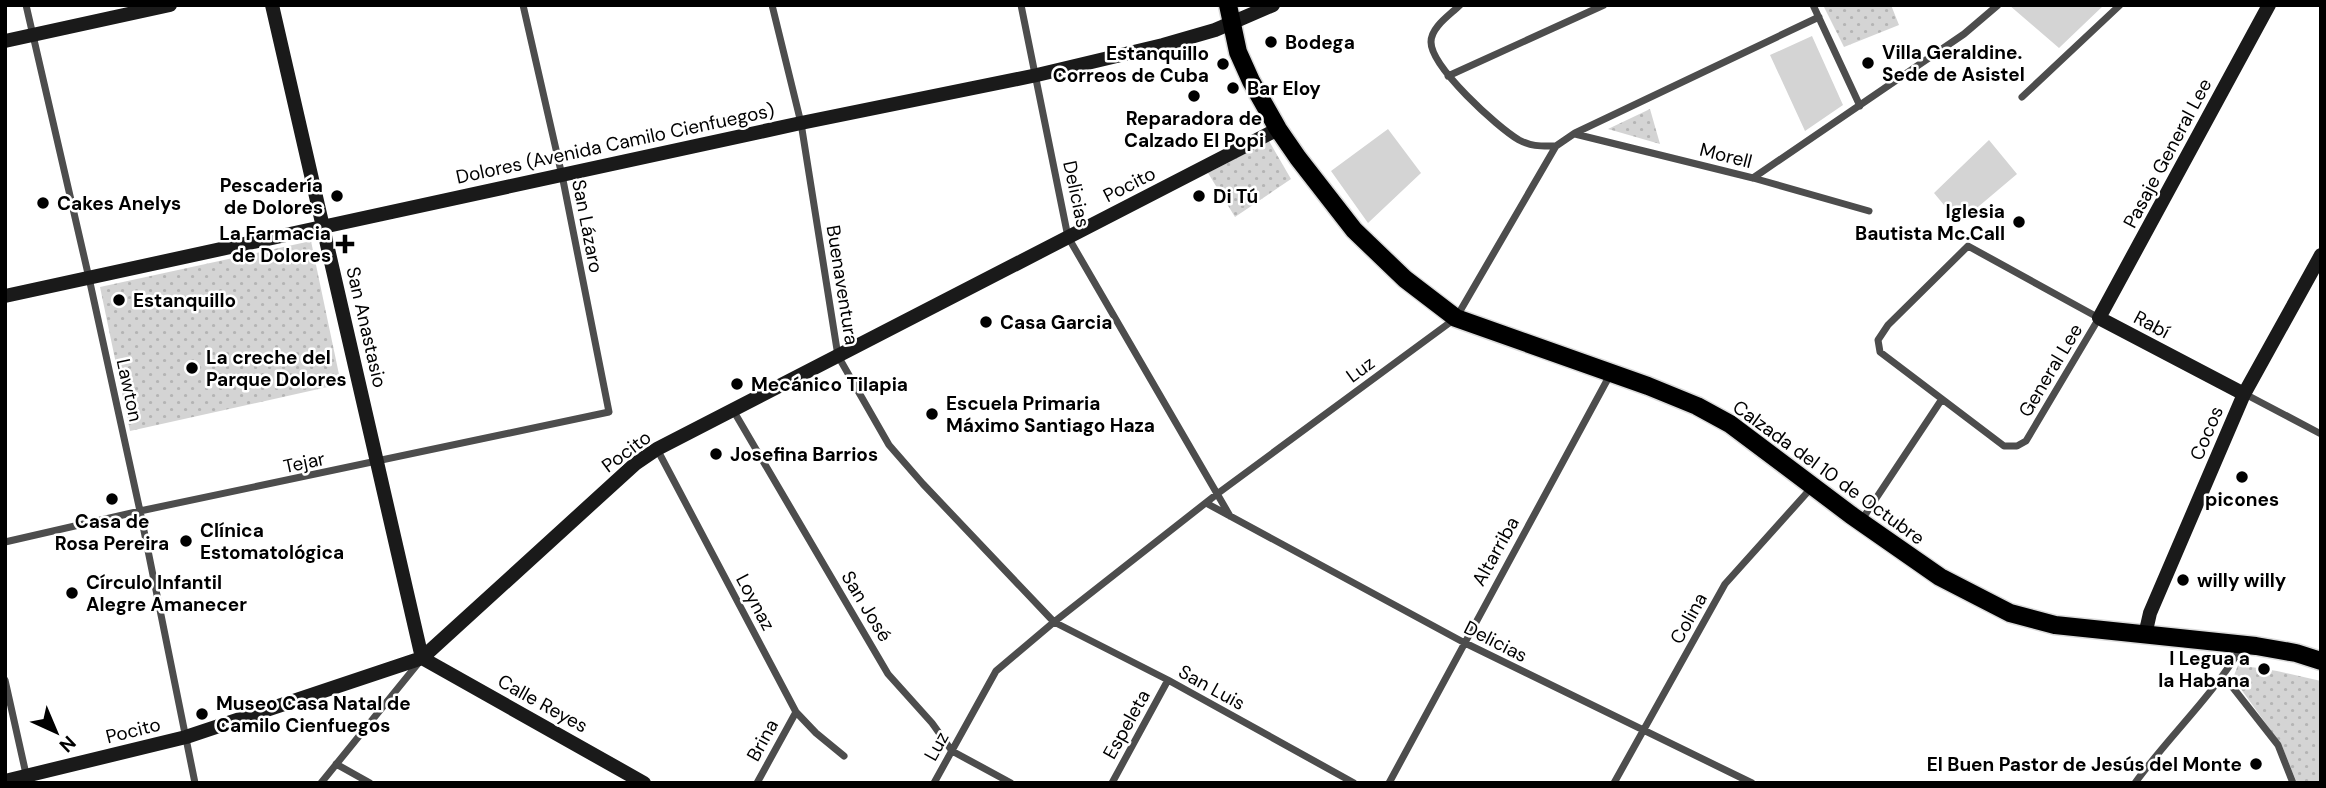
<svg xmlns="http://www.w3.org/2000/svg" width="2326" height="788" font-family="'DM Sans',sans-serif">
  <style>
    .green { fill: #d4d4d4 }
    .park { fill: url(#park-dots) }
    .lines { fill: none; stroke-linecap: round; stroke-linejoin: round }
    .primary-casing { stroke: #dbdbdb; stroke-width: 21 }
    .street { stroke: #4d4d4d; stroke-width: 7 }
    .secondary { stroke: #1a1a1a; stroke-width: 14 }
    .primary { stroke: #000; stroke-width: 18 }
    .poi-dot { fill: #000; stroke: #fff; stroke-width: 2.5 }
    .labels { text-anchor: middle; stroke-width: 5; stroke-linejoin: round; paint-order: stroke }
    .poi-label { font-size: 19px; font-weight: bold; fill: #000; stroke: #fff; text-anchor: start }
    .street-label { font-size: 19px; fill: #000; stroke: #fff }
  </style>
  <defs>
    <pattern id="park-dots" width="8" height="8" patternUnits="userSpaceOnUse" patternTransform="scale(1.75)"><rect width="8" height="8" fill="#d4d4d4"/><path d="M2 2h.1M6 6h.1" fill="none" stroke="#b4b4b4" stroke-width="1.8" stroke-linecap="round"/></pattern>
  </defs>
  <rect width="100%" height="100%" fill="#fff"/>
  <path class="green" d="M2009,5H2104L2059,48Z
    M1812,36L1843,105L1805,131L1770,55Z
    M1388,129L1421,173L1368,223L1331,171Z
    M1989,140L2017,174L1959,223L1934,193Z"/>
  <path class="park" d="M1823,5H1891L1899,25L1844,47Z
    M1650,109L1660,144L1608,129Z
    M1269,141L1291,179L1235,217L1208,173Z
    M311,241L341,384L130,431L100,287Z
    M2238,665L2277,671L2321,681V783H2297L2282,746L2233,678Z"/>
  <g class="lines">
    <g class="primary-casing">
      <path id="primary" d="M1228,5L1238,52L1251,81L1278,129L1298,158L1354,230L1405,279L1456,318L1648,386L1697,406L1730,424L1851,515L1940,577L2010,613L2055,625L2256,646L2296,653L2321,661"/>
    </g>
    <path class="street" d="M26,5L89,278L140,511L195,783
      M772,5L801,123L838,356L889,445L923,484L1054,622L1168,680L1354,783
      M1021,5L1068,237L1230,516
      M1460,5C1450,15 1431,27 1431,42C1431,67 1497,127 1519,140C1532,147 1542,146 1556,146
      M1813,5L1860,106
      M1448,76L1604,5
      M2022,97L2120,5
      M1575,134L1753,178L1869,211
      M1753,178L1964,34L1998,5
      M1968,246L2099,318L2026,441L2017,446H2004L1880,352L1878,340L1888,325Z
      M2245,394L2321,434
      M733,410L888,674L932,723L952,751L1011,783
      M657,449L796,712L816,733L844,756
      M1206,503L1463,642L1752,783
      M1861,521L1942,399
      M5,542L140,511L609,412L563,180L523,5
      M2223,675L2278,745L2293,783
      M5,680L28,783
      M336,764L370,783
      M321,783L420,661
      M757,783L796,712
      M934,783L996,671L1054,622L1217,494L1456,318L1556,146L1575,133L1819,17
      M1112,783L1168,680
      M1389,783L1611,373
      M1614,783L1725,584L1813,486
      M2135,783C2169,736 2213,696 2242,646"/>
    <path class="secondary" d="M272,5L422,658
      M5,41L170,5
      M5,296L801,123L1037,75L1163,45L1215,30L1273,5
      M2244,394L2099,318L2269,5
      M2145,635L2150,613L2244,394L2321,255
      M422,658L644,783
      M5,781L186,737L422,658L635,464L657,449L1278,129"/>
    <use href="#primary" class="primary"/>
  </g>
  <g class="poi-dot">
    <circle cx="1271" cy="42" r="7"/>
    <circle cx="1868" cy="63" r="7"/>
    <circle cx="1223" cy="64" r="7"/>
    <circle cx="1233" cy="88" r="7"/>
    <circle cx="1194" cy="96" r="7"/>
    <circle cx="337" cy="196" r="7"/>
    <circle cx="1199" cy="196" r="7"/>
    <circle cx="43" cy="203" r="7"/>
    <circle cx="2019" cy="222" r="7"/>
    <path d="M341.5 233.5h7v7h7v7h-7v7h-7v-7h-7v-7h7z"/>
    <circle cx="119" cy="300" r="7"/>
    <circle cx="986" cy="322" r="7"/>
    <circle cx="192" cy="368" r="7"/>
    <circle cx="737" cy="384" r="7"/>
    <circle cx="932" cy="414" r="7"/>
    <circle cx="716" cy="454" r="7"/>
    <circle cx="2242" cy="477" r="7"/>
    <circle cx="112" cy="499" r="7"/>
    <circle cx="186" cy="541" r="7"/>
    <circle cx="2183" cy="580" r="7"/>
    <circle cx="72" cy="593" r="7"/>
    <circle cx="2264" cy="669" r="7"/>
    <circle cx="202" cy="714" r="7"/>
    <circle cx="2256" cy="764" r="7"/>
  </g>
  <g class="labels">
    <g class="poi-label">
      <text x="1285" y="49">Bodega</text>
      <text x="1882" y="59">Villa Geraldine.<tspan x="1882" dy="22">Sede de Asistel</tspan></text>
      <text x="1209" y="60" text-anchor="end">Estanquillo<tspan x="1209" dy="22">Correos de Cuba</tspan></text>
      <text x="1247" y="95">Bar Eloy</text>
      <text x="1194" y="125" text-anchor="middle">Reparadora de<tspan x="1194" dy="22">Calzado El Popi</tspan></text>
      <text x="323" y="192" text-anchor="end">Pescadería<tspan x="323" dy="22">de Dolores</tspan></text>
      <text x="1213" y="203">Di Tú</text>
      <text x="57" y="210">Cakes Anelys</text>
      <text x="2005" y="218" text-anchor="end">Iglesia<tspan x="2005" dy="22">Bautista Mc.Call</tspan></text>
      <text x="331" y="240" text-anchor="end">La Farmacia<tspan x="331" dy="22">de Dolores</tspan></text>
      <text x="133" y="307">Estanquillo</text>
      <text x="1000" y="329">Casa Garcia</text>
      <text x="206" y="364">La creche del<tspan x="206" dy="22">Parque Dolores</tspan></text>
      <text x="751" y="391">Mecánico Tilapia</text>
      <text x="946" y="410">Escuela Primaria<tspan x="946" dy="22">Máximo Santiago Haza</tspan></text>
      <text x="730" y="461">Josefina Barrios</text>
      <text x="2242" y="506" text-anchor="middle">picones</text>
      <text x="112" y="528" text-anchor="middle">Casa de<tspan x="112" dy="22">Rosa Pereira</tspan></text>
      <text x="200" y="537">Clínica<tspan x="200" dy="22">Estomatológica</tspan></text>
      <text x="2197" y="587">willy willy</text>
      <text x="86" y="589">Círculo Infantil<tspan x="86" dy="22">Alegre Amanecer</tspan></text>
      <text x="2250" y="665" text-anchor="end">I Legua a<tspan x="2250" dy="22">la Habana</tspan></text>
      <text x="216" y="710">Museo Casa Natal de<tspan x="216" dy="22">Camilo Cienfuegos</tspan></text>
      <text x="2242" y="771" text-anchor="end">El Buen Pastor de Jesús del Monte</text>
    </g>
    <g class="street-label">
      <text transform="translate(615 143) rotate(-12)" y="7">Dolores (Avenida Camilo Cienfuegos)</text>
      <text transform="translate(2167 153) rotate(-62)" y="7">Pasaje General Lee</text>
      <text transform="translate(1726 155) rotate(14)" y="7">Morell</text>
      <text transform="translate(1129 184) rotate(-27)" y="7">Pocito</text>
      <text transform="translate(1077 194) rotate(78)" y="7">Delicias</text>
      <text transform="translate(588 226) rotate(79)" y="7">San Lázaro</text>
      <text transform="translate(843 285) rotate(81)" y="7">Buenaventura</text>
      <text transform="translate(2152 324) rotate(28)" y="7">Rabí</text>
      <text transform="translate(367 327) rotate(77)" y="7">San Anastasio</text>
      <text transform="translate(1360 369) rotate(-36)" y="7">Luz</text>
      <text transform="translate(2050 370) rotate(-59)" y="7">General Lee</text>
      <text transform="translate(130 390) rotate(78)" y="7">Lawton</text>
      <text transform="translate(2206 433) rotate(-67)" y="7">Cocos</text>
      <text transform="translate(626 451) rotate(-37)" y="7">Pocito</text>
      <text transform="translate(304 462) rotate(-12)" y="7">Tejar</text>
      <text transform="translate(1829 472) rotate(36)" y="7">Calzada del 10 de Octubre</text>
      <text transform="translate(1495 551) rotate(-61)" y="7">Altarriba</text>
      <text transform="translate(756 602) rotate(62)" y="7">Loynaz</text>
      <text transform="translate(867 606) rotate(59)" y="7">San José</text>
      <text transform="translate(1688 618) rotate(-61)" y="7">Colina</text>
      <text transform="translate(1496 641) rotate(27)" y="7">Delicias</text>
      <text transform="translate(1212 687) rotate(29)" y="7">San Luis</text>
      <text transform="translate(543 703) rotate(29)" y="7">Calle Reyes</text>
      <text transform="translate(1126 724) rotate(-61)" y="7">Espeleta</text>
      <text transform="translate(133 730) rotate(-14)" y="7">Pocito</text>
      <text transform="translate(762 740) rotate(-61)" y="7">Brina</text>
      <text transform="translate(936 746) rotate(-61)" y="7">Luz</text>
    </g>
  </g>
  <rect width="2326" height="788" fill="none" stroke="#000000" stroke-width="14"/>
  <g transform="translate(56 732) rotate(136)" stroke="#ffffff" stroke-width="5" paint-order="stroke">
  <path d="M0-5L12 26L0 18L-12 26Z" fill="#000000"/>
  <text y="-10" font-size="19" font-weight="bold" text-anchor="middle" fill="#000000">N</text>
  </g>
</svg>
